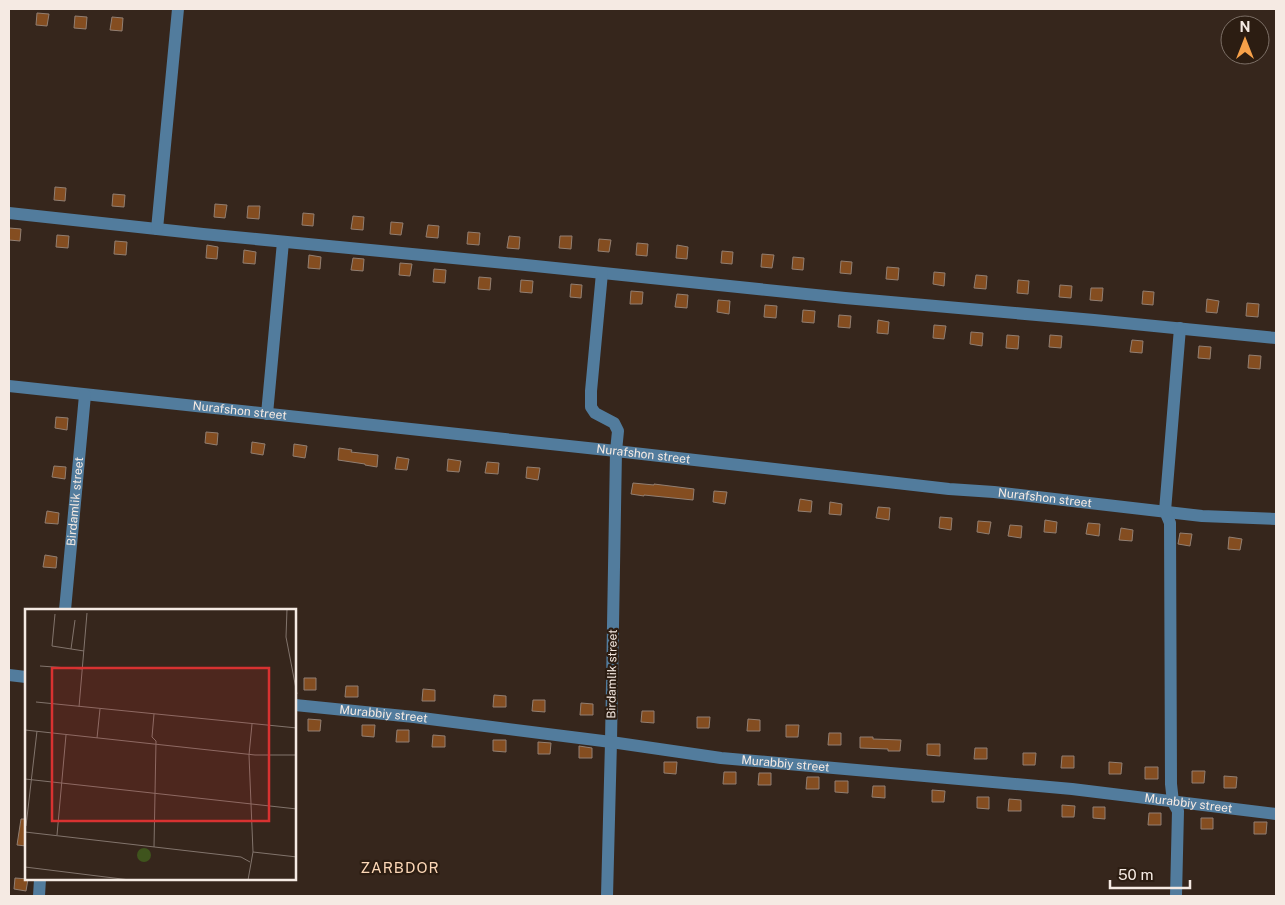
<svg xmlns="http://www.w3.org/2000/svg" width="1285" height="905" font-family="'Public Sans',sans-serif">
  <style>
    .building { fill: #844d20; stroke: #927f72 }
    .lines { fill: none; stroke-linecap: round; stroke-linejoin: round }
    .minor { stroke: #527c9d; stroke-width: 12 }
    .labels { text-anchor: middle; stroke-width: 4.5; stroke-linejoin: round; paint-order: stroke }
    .street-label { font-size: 12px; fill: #f5eae3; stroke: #2c1d12 }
    .quarter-label { font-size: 15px; letter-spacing: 1px; fill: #fcd7b6; stroke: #2c1d12 }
    .inset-road { fill: none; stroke: #82746c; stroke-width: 1 }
    .view { fill: #d83231; fill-opacity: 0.15; stroke: #d83231; stroke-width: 2.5 }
    .inset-edge { fill: none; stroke: #f5eae3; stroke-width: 2.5 }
  </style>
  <rect width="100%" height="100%" fill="#36261c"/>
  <path class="building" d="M37,13L49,14L47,26L36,25Z
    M75,16L87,17L86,29L74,28Z
    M112,17L123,18L122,31L110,30Z
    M55,187L66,188L65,201L54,200Z
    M113,194L125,195L124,207L112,206Z
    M215,204L227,205L225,218L214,217Z
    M248,206H260L259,219L247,218Z
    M303,213L314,214L313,226L302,225Z
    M353,216L364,217L363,230L351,229Z
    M391,222L403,223L401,235L390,234Z
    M428,225L439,226L438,238L426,237Z
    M9,228L21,229L20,241L9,240Z
    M468,232L480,233L479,245L467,244Z
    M57,235L69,236L68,248L56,247Z
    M509,236L520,237L519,249L507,248Z
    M560,236H572L571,249L559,248Z
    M599,239L611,240L609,252L598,251Z
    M115,241L127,242L126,255L114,254Z
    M637,243L648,244L647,256L636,255Z
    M207,245L218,247L217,259L206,258Z
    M677,245L688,247L687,259L676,258Z
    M244,250L256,252L255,264L243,263Z
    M722,251L733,252L732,264L721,263Z
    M762,254L774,255L772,268L761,267Z
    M309,255L321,257L320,269L308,268Z
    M793,257L804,258L803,270L792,269Z
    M353,258L364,259L363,271L351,270Z
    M841,261L852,262L851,274L840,273Z
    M400,263L412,264L410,276L399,275Z
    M887,267L899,268L898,280L886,279Z
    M434,269L446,270L445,283L433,282Z
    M934,272L945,273L944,286L933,284Z
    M976,275L987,276L986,289L974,288Z
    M479,277L491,278L490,290L478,289Z
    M521,280L533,281L532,293L520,292Z
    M1018,280L1029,281L1028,294L1017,293Z
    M571,284L582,285L581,298L570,297Z
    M1060,285L1072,286L1071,298L1059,297Z
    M1091,288H1103L1102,301L1090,300Z
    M631,291L643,292L642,304H630Z
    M1143,291L1154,292L1153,305L1142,304Z
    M677,294L688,295L687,308L675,307Z
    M1207,299L1219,301L1217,313L1206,312Z
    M718,300L730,301L729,314L717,312Z
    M1247,303L1259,304L1258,317L1246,316Z
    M765,305L777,306L776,318L764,317Z
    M803,310L815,311L814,323L802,322Z
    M839,315L851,316L850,328L838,327Z
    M878,320L889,322L888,334L877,333Z
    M934,325L946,326L944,339L933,338Z
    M971,332L983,333L982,346L970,344Z
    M1007,335L1019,336L1018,349L1006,348Z
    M1050,335L1062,336L1061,348L1049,347Z
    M1132,340L1143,341L1142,353L1130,352Z
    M1199,346L1211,347L1210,359L1198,358Z
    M1249,355L1261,356L1260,369L1248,368Z
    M56,417L68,418L67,430L55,428Z
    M206,432L218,433L217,445L205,443Z
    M252,442L265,444L263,455L251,453Z
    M294,444L307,446L305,458L293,456Z
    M339,448L352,450L351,452L378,455L377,467L365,465V464L338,460Z
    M397,457L409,459L407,470L395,469Z
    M448,459L461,461L459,472L447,471Z
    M487,462L499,463L498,474L485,473Z
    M54,466L66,467L65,479L52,477Z
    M527,467L540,468L538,480L526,478Z
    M633,483L654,485V484L694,489L693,500L644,495V496L631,494Z
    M714,491L727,492L725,504L713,502Z
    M800,499L812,501L811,512L798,511Z
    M830,502L842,504L841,515L829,514Z
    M878,507L890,508L889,520L876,518Z
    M47,511L59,513L58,524L45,523Z
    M940,517L952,518L951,530L939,528Z
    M1045,520L1057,522L1056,533L1044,532Z
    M978,521L991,522L989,534L977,532Z
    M1088,523L1100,524L1099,536L1086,534Z
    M1010,525L1022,526L1021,538L1008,536Z
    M1121,528L1133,530L1132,541L1119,540Z
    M1180,533L1192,534L1190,546L1178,544Z
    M1229,537L1242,539L1240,550L1228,549Z
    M45,555L57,557L56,568L43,567Z
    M304,678H316V690H304Z
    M346,686H358V697H345Z
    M423,689L435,690V701H422Z
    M494,695L506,696V707H493Z
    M533,700H545V712L532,711Z
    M581,703L593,704V715H580Z
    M642,711H654V723L641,722Z
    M697,717H710L709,728H697Z
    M308,719L321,720L320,731H308Z
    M748,719L760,720V731H747Z
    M362,725H375L374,737L362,736Z
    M786,725H799L798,737H786Z
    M397,730H409V742H396Z
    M829,733H841V745H828Z
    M433,735L445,736V747H432Z
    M860,737H873V739L901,740L900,751H888V749L860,748Z
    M493,740H506V752L493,751Z
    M538,742L551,743L550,754H538Z
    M927,744H940V756L927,755Z
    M579,746L592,748V758H579Z
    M975,748H987V759H974Z
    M1023,753H1036L1035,765H1023Z
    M1062,756H1074V768H1061Z
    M664,762H677L676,774L664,773Z
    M1109,762L1122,763L1121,774H1109Z
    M1145,767H1158V779H1145Z
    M1192,771H1205L1204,783H1192Z
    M724,772H736V784H723Z
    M759,773H771V785H758Z
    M1224,776L1237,777L1236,788H1224Z
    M807,777H819V789H806Z
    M835,781H848V793L835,792Z
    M873,786H885V798L872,797Z
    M932,790L945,791L944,802H932Z
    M977,797H989V809L977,808Z
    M1009,799L1021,800V811H1008Z
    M1062,805L1075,806L1074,817H1062Z
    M1093,807H1105V819L1093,818Z
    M1149,813H1161V825H1148Z
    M1201,818H1213V829H1201Z
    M21,819H26V846L17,845Z
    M1254,822H1267L1266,834H1254Z
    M15,878L28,879L26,891L14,889Z"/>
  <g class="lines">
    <g class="minor">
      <path d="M9,213L203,234L516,264L845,298L1094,320L1276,338"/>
      <path d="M157,229L178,9"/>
      <path d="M602,273L591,391V407L595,413L614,423L618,431L616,451L611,742L607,896"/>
      <path id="s1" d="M9,386L616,451L949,489L994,492L1202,516L1276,519"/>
      <path d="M267,414L283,242"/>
      <path id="s2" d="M65,610L85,395"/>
      <path d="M9,675L26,677"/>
      <path id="s3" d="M295,705L414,717L611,742L721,758L1072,789L1276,814"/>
      <path d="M39,896L40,879"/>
      <path d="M1176,896L1178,811L1173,802L1171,784L1170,523L1165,511L1180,328"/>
    </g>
  </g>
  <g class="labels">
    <g class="street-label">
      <text dy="4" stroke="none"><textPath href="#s1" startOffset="232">Nurafshon street</textPath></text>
      <text dy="4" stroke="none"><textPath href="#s1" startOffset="638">Nurafshon street</textPath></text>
      <text dy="4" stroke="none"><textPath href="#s1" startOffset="1042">Nurafshon street</textPath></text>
      <text dy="4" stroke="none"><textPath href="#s2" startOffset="109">Birdamlik street</textPath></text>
      <text transform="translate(612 674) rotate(-89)" y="4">Birdamlik street</text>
      <text dy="4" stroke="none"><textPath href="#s3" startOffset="89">Murabbiy street</textPath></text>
      <text dy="4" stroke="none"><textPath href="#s3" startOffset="494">Murabbiy street</textPath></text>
      <text dy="4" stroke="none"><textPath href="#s3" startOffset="899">Murabbiy street</textPath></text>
    </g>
    <g class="quarter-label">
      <text x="400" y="873">ZARBDOR</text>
    </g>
  </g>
  <g transform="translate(25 609)">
    <rect width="271" height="271" fill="#36261c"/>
    <path d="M112 246a7 7 0 1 1 14 0a7 7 0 1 1-14 0Z" fill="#3f541d"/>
    <path class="inset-road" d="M262,0L261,28L272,85M30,5L27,37L59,42M46,40L50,11M15,57L57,60M11,93L272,119M54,98L62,4M129,105L127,128L131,132L129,238M0,121L230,146H272M72,129L75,100M0,170L272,200M1,217L12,122M0,223L216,248L225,253M32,226L41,126M228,243L272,248M0,258L105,271M223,271L228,243L224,146L227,115"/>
    <path class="view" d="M27,59H244V212H27Z"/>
    <rect width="271" height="271" class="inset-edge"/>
  </g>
  <rect width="1285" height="905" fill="none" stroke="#f5eae3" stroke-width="20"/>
  <g transform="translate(1245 40)"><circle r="24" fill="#2c1d12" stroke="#7c6f66"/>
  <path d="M0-4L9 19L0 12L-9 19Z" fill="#f7a149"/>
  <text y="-8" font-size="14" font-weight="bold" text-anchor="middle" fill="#f5eae3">N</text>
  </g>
  <path d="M1110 880v8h80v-8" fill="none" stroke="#f5eae3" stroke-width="2.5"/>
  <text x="1118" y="880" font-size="15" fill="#f5eae3" stroke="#2c1d12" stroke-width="4" paint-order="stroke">50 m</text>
</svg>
